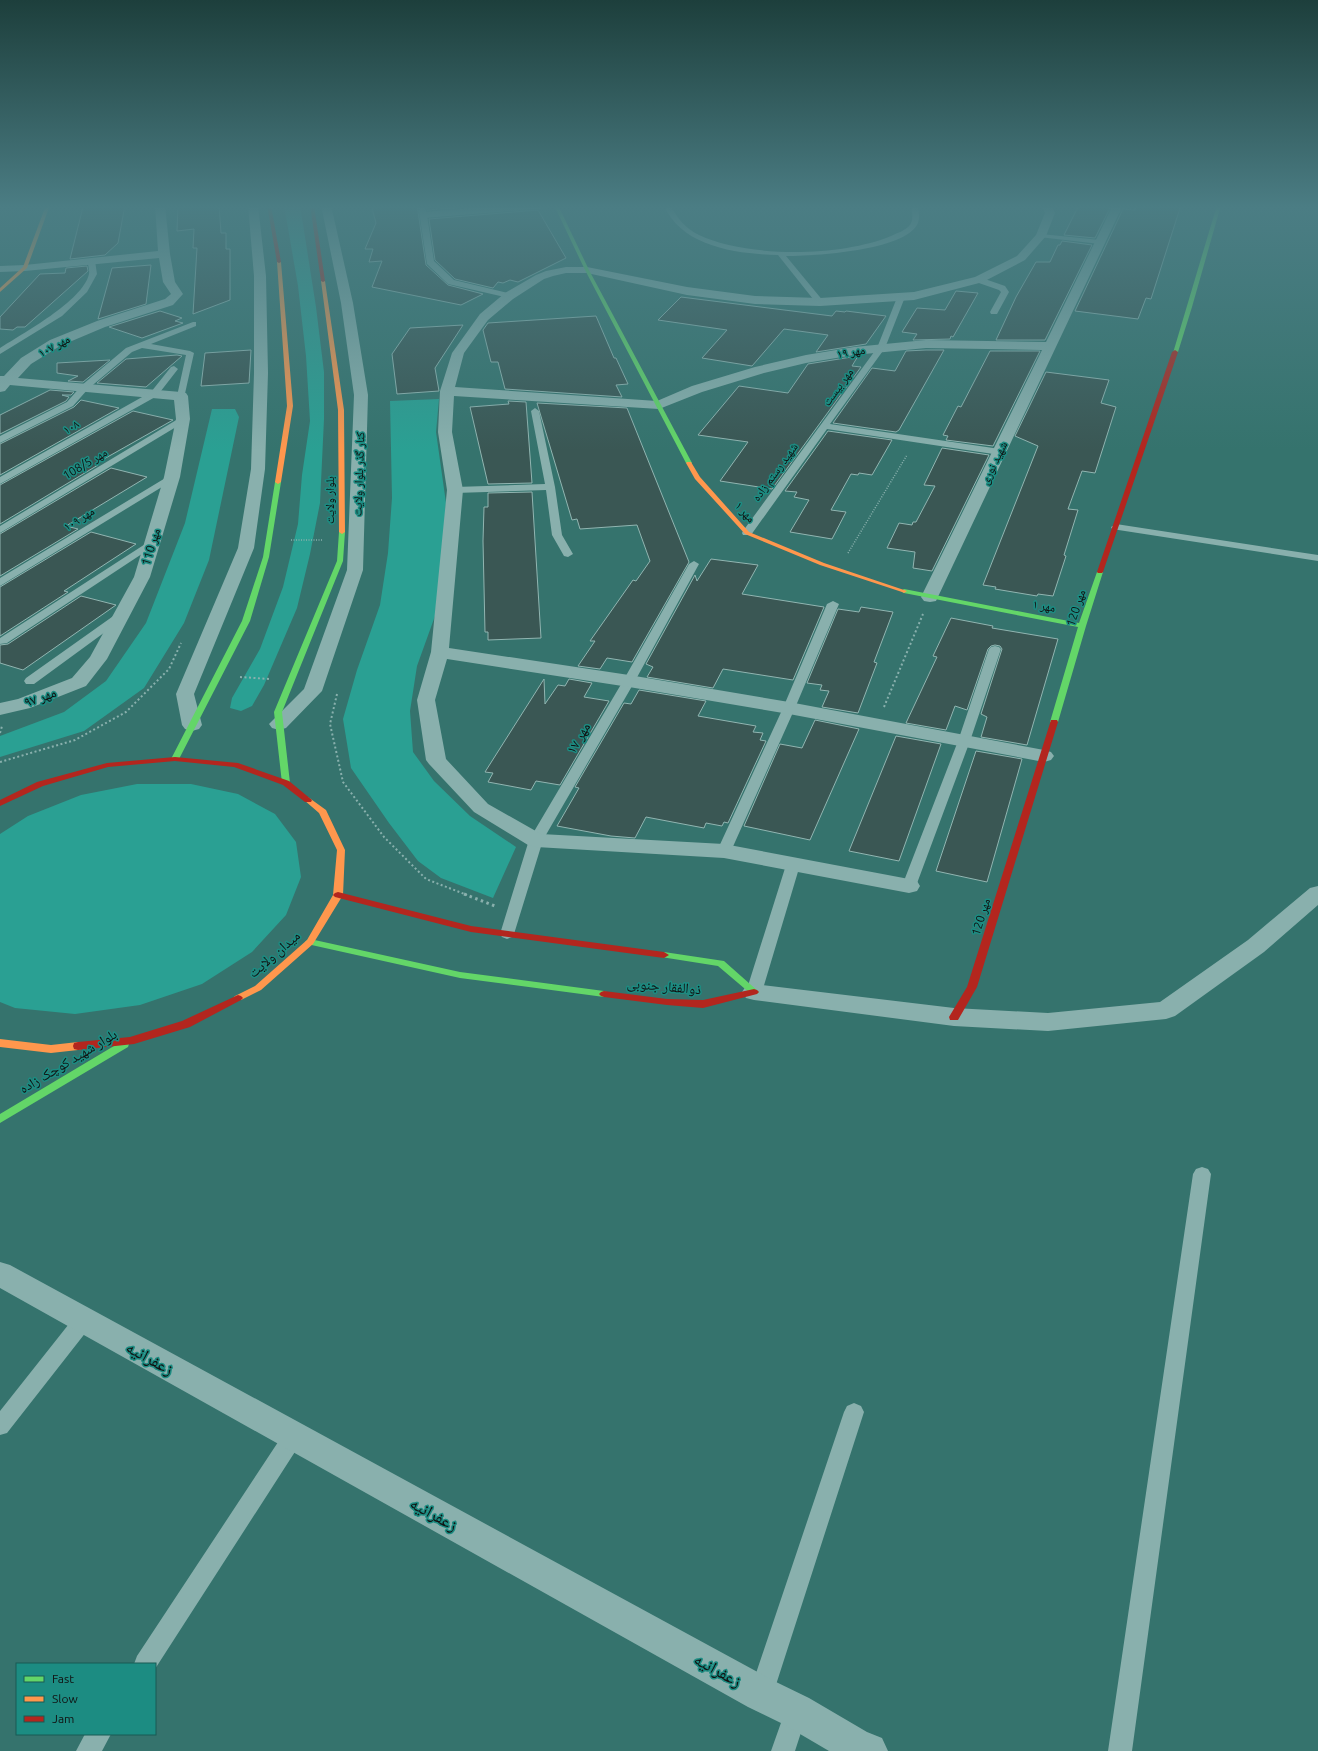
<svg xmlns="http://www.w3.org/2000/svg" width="1318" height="1751" font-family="Ubuntu,'Noto Naskh Arabic',sans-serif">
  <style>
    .green { fill: #2aa093 }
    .building { fill: #3a5754; stroke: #91b5b1 }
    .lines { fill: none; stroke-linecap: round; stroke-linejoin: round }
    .path-far2 { stroke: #89b0ad; stroke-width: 1.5; stroke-dasharray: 1 1.5; stroke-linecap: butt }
    .path-far1 { stroke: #89b0ad; stroke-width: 2; stroke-dasharray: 2 2.5; stroke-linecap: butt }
    .path { stroke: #89b0ad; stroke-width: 3; stroke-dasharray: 2.5 3.5; stroke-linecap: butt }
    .lane { fill: #89b0ad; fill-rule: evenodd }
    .street { fill: #89b0ad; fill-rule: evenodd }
    .fast { fill: #63d668; fill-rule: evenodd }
    .slow { fill: #ff974d; fill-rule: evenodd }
    .jam { fill: #b3261e; fill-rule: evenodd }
    .labels { text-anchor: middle; stroke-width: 3; stroke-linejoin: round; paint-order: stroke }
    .far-street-label { font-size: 12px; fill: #111; stroke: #1c8c82 }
    .street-label { font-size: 14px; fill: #111; stroke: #1c8c82 }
    .near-street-label { font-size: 17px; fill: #111; stroke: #1c8c82 }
  </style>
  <rect width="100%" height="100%" fill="#35736d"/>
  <path class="green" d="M284,205H300L316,307L324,372V419L320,503L310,554L297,608L264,685L252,706L241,711L230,708L232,698L260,649L283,587L298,524L302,475L310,421L306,356L298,286Z
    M439,399L436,432L446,503L442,553L435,616L417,666L410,711L413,752L434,781L470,816L516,847L493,898L441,878L418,861L389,823L351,768L343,719L357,670L380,605L388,553L392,498L390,401Z
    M212,409H235L239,417L209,560L184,623L144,688L84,731L0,757V736L64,712L106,681L146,623L185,523Z
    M137,784H191L238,794L275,814L296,842L301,877L286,915L252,952L202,984L140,1005L75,1014L15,1008L0,1002V834L28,816L81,795Z"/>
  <path class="building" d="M91,205H125L118,243L105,255L70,259L83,207Z
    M178,205H219L221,233H226V249H230V300L193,314L197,248H193L194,229L177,231Z
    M417,205L426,265L448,285L483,294L461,305L372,287L382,261L369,262L373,249H365L376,223L372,208Z
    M426,205H493L427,210Z
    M1079,205L1110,208L1095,238L1064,235Z
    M1137,205H1181L1151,299L1146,298L1138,319L1075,311L1123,209L1135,210Z
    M538,210L566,258L518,282L510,280L503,283L498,282L493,288L455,279L435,260L429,219Z
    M1062,241L1092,245L1045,340H996L1016,297L1036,262H1050L1058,245H1060Z
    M151,265L146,304L98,319L112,268Z
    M87,266L88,271L25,327H17L13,330L0,329V317L40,274L65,273L66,268Z
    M956,291L978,293L953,337L951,336L950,339L913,340L917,334L902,332L917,308L945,310Z
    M681,297L832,316L836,311L845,312L846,311L886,316L866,344L816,352L828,335L784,329L752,366L702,358L727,330L658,320Z
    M160,311L182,318L175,321L183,323L142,338L109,327Z
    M596,316L614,358H616L628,384L616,385L622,397L505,389L498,362H491L483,330L488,323Z
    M463,325L435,368L439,391L397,394L392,354L410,328Z
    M251,350L249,383L201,386L205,353Z
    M926,350H944L899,430L896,432L833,423L872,368L895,371L906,351Z
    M990,351H1040L993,446L946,440L948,436L943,435L958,406L961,407Z
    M177,355L182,356L146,387L97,383L126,359Z
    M858,356L852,366L861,367L772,489L720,481L748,442L698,435L739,386L788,393L808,364Z
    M110,360L83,382L68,381L78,376L57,373V363Z
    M1046,372L1109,380L1101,403L1116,407L1095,473L1082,471L1068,509L1078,510L1064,555L1066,556L1053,596L1038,594L1037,596L995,589L996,587L983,585L1038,446L1015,436Z
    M50,390L74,392L71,395H62L69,397L66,401L0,434V415Z
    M81,400L119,408L0,475V444L74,407Z
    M508,401L526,402L532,483L488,484L470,407L509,404Z
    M537,403L627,408L689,562L632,662L607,658L600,669L578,666L595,641H590L633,580L636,581L650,561L637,525L580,529L577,519L572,520Z
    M133,411L173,420L95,464L98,465L0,524V485Z
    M828,431L892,440L872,475L859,473L858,475L851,474L831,510L846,512L832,539L790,532L809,500L794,497L797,492L785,491Z
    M942,448L989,455L932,571L913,568L915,552L887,548L899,523L912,525L913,522H916L935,486L924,485Z
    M111,468L147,477L66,526L78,529L0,576V534Z
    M532,492L541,638L488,640V632H485L483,541L484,507H488V493Z
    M91,532L136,544L64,591L68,592L0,636V587Z
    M711,559L758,565L742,594L824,607L793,680L723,669L713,688L647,677L653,667L646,664L695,575L697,581Z
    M81,596L116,605L23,670L0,663V645L8,644Z
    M861,607L893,612L874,662L877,663L858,713L822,707L829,691L820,690L822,685L807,683L838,609L859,612Z
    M951,618L993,626L992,628L1058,639L1027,745L981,737L987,717L981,714L1002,649L1000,646L995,645L991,646L988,649L967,710L955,706L946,730L906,723L937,657L933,656Z
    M544,679L545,704L558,685L565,686L569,679L592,683L584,697L609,701L560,785L536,781L531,790L488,782L493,773L485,772Z
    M639,690L706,701L698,716L756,726L753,732L763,733L760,740L766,741L728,823L724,822L722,826L706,823L704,828L646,817L635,838L611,836L557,826L579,788L575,787L624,703L631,704Z
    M815,720L859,729L810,840L744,826L780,744L802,748Z
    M896,736L941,744L899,861L849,851Z
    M976,751L1022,759L987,882L936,871Z"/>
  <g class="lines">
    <path class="path-far2" d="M291,540H322
      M848,553L907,455"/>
    <path class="path-far1" d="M240,677L269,679
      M337,694L330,724L343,782L384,837L426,879L467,895
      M884,707L923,614
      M0,733L2,726
      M0,762L75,740L126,712L169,669L181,643"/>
    <path class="path" d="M464,894L495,906"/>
    <path class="lane" d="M418,205H424L427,215L434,261L454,280L512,294V298H509L448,284L427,264Z
      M664,205H670C677,218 686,229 699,235C748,258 841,257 891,236C897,233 905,231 910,225C914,219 912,212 911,205H917C919,211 920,217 918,223C906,251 813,256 786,256L824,302L820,304H817L778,255C738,254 681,247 664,205Z
      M1041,234L1100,240L1104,242L1100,244L1039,237L1038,236Z
      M88,259H91L95,261L97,274L87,292L62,316L0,354V348C22,334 83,301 89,274C90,270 87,264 88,259Z
      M976,278H982L1005,286L1009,292L997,314H991L990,312L1001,292L999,290L976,282Z
      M898,295H901L905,297L885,348L830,424L1000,449L1005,452L1000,455L827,429L751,535H743L742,533L743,531L877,348Z
      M193,322H196V326L151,344L190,351L194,353L184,398H178L177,396L186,355L142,348L132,352L88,389L73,406L0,443V436L67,402L82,385L126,348Z
      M174,366L178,369L157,396L0,484V477L151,392L171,367Z
      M535,408L539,411L555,487L562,535L573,554L568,557L564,556L552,535L546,490L455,493L450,490L455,487L545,484L531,411Z
      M183,416L186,417L187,419L186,421L0,533V526Z
      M172,474L175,475L177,477L175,479L0,586V578Z
      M1116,524L1318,555V561L1112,529L1111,527Z
      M153,539L157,540L158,542L157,544L7,643L0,644V638Z
      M694,561L699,564L635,681L543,840L514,934L512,937L507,939L502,937L500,934L529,840L623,681L689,564Z
      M833,601L839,604L795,708L731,851L729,854L724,855L719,854L717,851L783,708L827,604Z
      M123,611L127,612L129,614L127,616L34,684H26L24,681L26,678L119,612Z
      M995,646L999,647L1001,649L970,741L916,886L914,889L909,891L904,889L902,886L958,741L989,649L991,647Z
      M793,861L798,862L800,865L762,992L759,996L754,997L749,996L746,992L786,865L788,862Z
      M1202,1167L1208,1169L1211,1174L1132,1751H1108L1193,1174L1196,1169Z
      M83,1313L90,1315L92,1321L90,1327L7,1433L0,1435V1411L76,1315Z
      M854,1403L861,1406L864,1412L773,1694L769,1702L761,1706L753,1702L749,1694L844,1412L847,1406Z
      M293,1428L300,1430L303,1437L300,1444L155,1669V1664H134L137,1656L286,1430Z
      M796,1699L804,1703L808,1711L795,1751H771L788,1703Z
      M85,1734H111L102,1751H76Z"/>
    <path class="street" d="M155,205H165L170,254L175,282L183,294L173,305L105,327L60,346L31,364L18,378L181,392L186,393L188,396L190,419L180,477L150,577L107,659L86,686L30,708L0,715V703L18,699L72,678L90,657L134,577L164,477L176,419L174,400L10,385L5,391L0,392V376H4L21,358L50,340L97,321L165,299L171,294L163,282L159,258L25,271L0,272V266L25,265L158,251Z
      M248,205H258L266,276L268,373L265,469L254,548L194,694L202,725L199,729L192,731L185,729L182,725L176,694L238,548L251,469L254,373V276Z
      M321,205H331L353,303L368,395L363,570L322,691L286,728L279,730L272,728L269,724L304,689L347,570L354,395L341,303Z
      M510,205H552L547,208L424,218L419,215L424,212Z
      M1041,205H1051L1055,213L1046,236L1025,260L983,282L914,300L820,306L755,304L687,295L587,273H566L553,276L544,279L513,299L488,320L464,353L455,387L657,401L692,386L755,367L806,355L854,347L926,340L1046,342L1113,205H1123L936,601L930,602L924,601L921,597L1042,350L926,348L854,355L806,363L764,373L702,392L659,409L454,396L452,432L463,490L449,648L629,675L789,702L1044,750L1051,752L1054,756L1051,760L1044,762L789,714L629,687L447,659L435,700L446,759L488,804L541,834L724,844L909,879L917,881L920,886L917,891L909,893L724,858L536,847L528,845L474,812L429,764L426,760L417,700L431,652L447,490L438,432L440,391L452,353L480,314L505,293L536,275L546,271L566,267H587L687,287L755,296L820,298L914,292L975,277L1017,256L1036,235L1045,213Z
      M1318,886V905L1264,952L1175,1016L1166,1019L1048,1031L954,1026L754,1000L746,998L742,992L746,986L754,984L954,1008L1048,1013L1160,1002L1248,940L1310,888Z
      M0,1262L10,1265L774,1681L809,1698L867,1732L882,1738L888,1751H829L783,1724L748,1707L0,1288Z"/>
    <path class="fast" d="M554,205H558L589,270L692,463L691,464L686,463L585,270Z
      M1217,205H1221L1192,307L1178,352L1173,353Z
      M278,480L281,482L269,557L250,621L179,759L178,761H172L171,759L242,621L263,557L275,482Z
      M342,530L345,532L343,561L282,712L290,783L286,786L282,783L274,712L337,561L339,532Z
      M1100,570L1103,572L1086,626L1058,722L1054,724L1050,722L1078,627L904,593L901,591L904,589L1079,623L1097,572Z
      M310,939L460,972L604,991L607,992L609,994L607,996L604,997L460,978L307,944L305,942L307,940Z
      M664,952L724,961L759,992L757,994H751L718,966L661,957L659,955L661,953Z
      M124,1040L128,1041L129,1044L128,1047L0,1123V1114Z"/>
    <path class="slow" d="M46,205H50L27,268L0,292V288L23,267Z
      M279,261L281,262L293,406L281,482L278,484L275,482L287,406L277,262Z
      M323,280L325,281L344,410L345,532L342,534L339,532L338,410L321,281Z
      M687,462H691L700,477L749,532L824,563L907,591L904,593L902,592L820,565L745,534L695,479L686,463Z
      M308,797L326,810L345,850L343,895L313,944L261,990L241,1000H235L233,998L235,996L255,986L307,940L333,895L337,850L319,813L304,800Z
      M0,1039L51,1045L78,1042L82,1043L83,1046L82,1049L78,1050L51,1053L0,1047Z"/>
    <path class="jam" d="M267,205H271L281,262L279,263L277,262Z
      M310,205H314L325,281L323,282L321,281Z
      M1175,350L1178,352L1103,572L1102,573H1098L1097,572L1172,352Z
      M1051,720H1057L1058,722L977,987L958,1020H950L949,1017L967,987Z
      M175,757L238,763L289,781L312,800L311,802H305L283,785L234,767L175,761L108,767L43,786L0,806V800L37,782L107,763Z
      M338,892L471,926L664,952L669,955L664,958L471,932L335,897L333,895L335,893Z
      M754,989L757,990L759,992L757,994L703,1008L667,1005L604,997L601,996L599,994L601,992L604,991L667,999L703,1000Z
      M238,995L241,996L243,998L241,1000L190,1027L134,1044L78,1050L74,1049L73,1046L74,1043L78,1042L130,1037L182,1021Z"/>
  </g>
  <linearGradient id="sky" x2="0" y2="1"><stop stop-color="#1d3f3c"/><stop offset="0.46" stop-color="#4b7d84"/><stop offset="1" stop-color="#4b7d84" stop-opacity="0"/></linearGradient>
  <rect width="1318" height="450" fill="url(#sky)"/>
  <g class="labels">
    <g class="far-street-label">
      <text transform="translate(54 346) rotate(-28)" y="4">مهر ۱۰۷</text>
      <text transform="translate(851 352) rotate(-9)" y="4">مهر ۱۹</text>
      <text transform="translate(838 387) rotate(-54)" y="4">مهر بیست</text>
      <text transform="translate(71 427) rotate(-30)" y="4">۱۰۸</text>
      <text transform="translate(994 463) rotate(-64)" y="4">شهید نوری</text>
      <text transform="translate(85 464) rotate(-31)" y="4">مهر 108/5</text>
      <text transform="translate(775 472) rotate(-54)" y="4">شهید رستم زاده</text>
      <text transform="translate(359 474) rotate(-88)" y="4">کنار گذر بلوار ولایت</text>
      <text transform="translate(330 500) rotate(-90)" y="4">بلوار ولایت</text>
      <text transform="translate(745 512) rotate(47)" y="4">مهر ۱</text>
      <text transform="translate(79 519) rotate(-32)" y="4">مهر ۱۰۹</text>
      <text transform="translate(151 547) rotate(-73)" y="4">مهر 110</text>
      <text transform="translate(1044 606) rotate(11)" y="4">مهر ۱</text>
      <text transform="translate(1076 608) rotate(-72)" y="4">مهر 120</text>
      <text transform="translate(981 917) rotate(-73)" y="4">مهر 120</text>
    </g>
    <g class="street-label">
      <text transform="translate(40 697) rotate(-20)" y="5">مهر ۹۷</text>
      <text transform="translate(578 738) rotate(-60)" y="5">مهر ۱۷</text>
      <text transform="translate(274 954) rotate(-41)" y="5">میدان ولایت</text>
      <text transform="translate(664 986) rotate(5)" y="5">ذوالفقار جنوبی</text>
      <text transform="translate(68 1061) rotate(-31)" y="5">بلوار شهید کوچک زاده</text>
    </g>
    <g class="near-street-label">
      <text transform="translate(150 1358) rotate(29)" y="6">زعفرانیه</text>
      <text transform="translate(434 1514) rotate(29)" y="6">زعفرانیه</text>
      <text transform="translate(718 1670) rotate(29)" y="6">زعفرانیه</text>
    </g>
  </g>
  <rect x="16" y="1663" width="140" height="72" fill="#1c8c82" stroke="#185b55"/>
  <rect x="24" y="1676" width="20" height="6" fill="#63d668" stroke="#185b55"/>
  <text x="52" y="1683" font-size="12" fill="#111111">Fast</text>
  <rect x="24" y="1696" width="20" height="6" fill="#ff974d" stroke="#185b55"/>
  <text x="52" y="1703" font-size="12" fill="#111111">Slow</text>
  <rect x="24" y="1716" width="20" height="6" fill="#b3261e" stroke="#185b55"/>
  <text x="52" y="1723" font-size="12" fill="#111111">Jam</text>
</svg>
